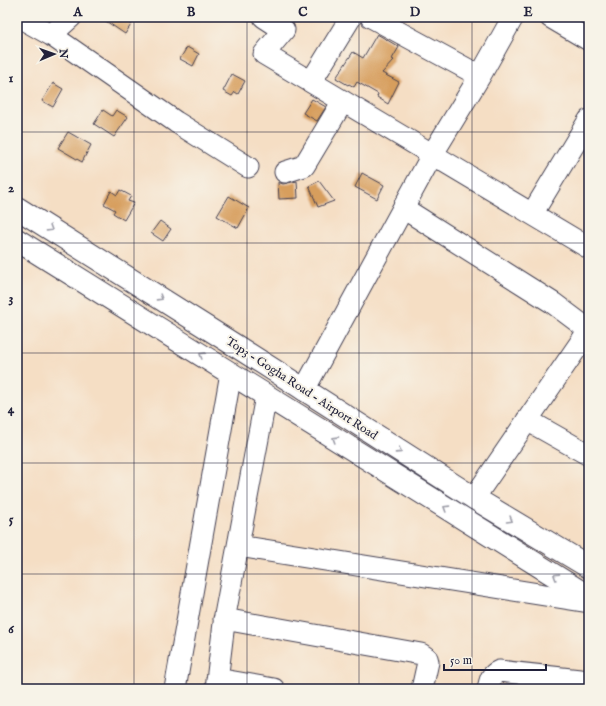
<svg xmlns="http://www.w3.org/2000/svg" width="606" height="706" font-family="'IM FELL English',serif">
  <style>
    .building { fill: #d79e5d }
    .lines { fill: none; stroke-linecap: round; stroke-linejoin: round }
    .minor-casing { stroke: #423e50; stroke-width: 23 }
    .major-casing { stroke: #423e50; stroke-width: 24 }
    .minor { stroke: #fff; stroke-width: 21 }
    .major { stroke: #fff; stroke-width: 22 }
    .oneway { stroke: #9c9ca7 }
    .grid { fill: none; stroke: #22223b; stroke-width: 1; stroke-opacity: 0.55 }
    .labels { text-anchor: middle; stroke-width: 4; stroke-linejoin: round; paint-order: stroke }
    .street-label { font-size: 12px; fill: #22223b; stroke: #f7f3e8 }
    .neatline { fill: none; stroke: #22223b; stroke-width: 1.5 }
    .grid-label { font-size: 13px; text-anchor: middle; font-weight: bold; fill: #22223b }
  </style>
  <rect width="100%" height="100%" fill="#f7f3e8"/>
  <filter id="ink" filterUnits="userSpaceOnUse"><feTurbulence type="fractalNoise" baseFrequency=".025" numOctaves="2"/><feDisplacementMap in="SourceGraphic" scale="8" xChannelSelector="R" yChannelSelector="G"/><feConvolveMatrix kernelMatrix="1 2 1 2 8 2 1 2 1" color-interpolation-filters="sRGB"/></filter>
  <filter id="wash" filterUnits="userSpaceOnUse"><feTurbulence type="fractalNoise" baseFrequency=".012" numOctaves="4" result="noise"/><feDisplacementMap in="SourceGraphic" scale="16" xChannelSelector="R" yChannelSelector="G"/><feGaussianBlur stdDeviation="0.9" result="paint"/><feColorMatrix in="noise" values="0 0 0 0 0 0 0 0 0 0 0 0 0 0 0 0 0 1.4 0 .05"/><feComposite in="paint" operator="in"/></filter>
  <g filter="url(#wash)">
    <rect width="100%" height="100%" fill="#f5dec4"/>
    <g id="blocks">
      <path class="building" d="M100,17H136L125,34Z
        M377,34L399,47L392,59L394,60L382,73L399,82L388,104L377,97L378,94L357,82L354,87L349,84L348,85L336,78L353,52L363,58Z
        M187,47L199,54L193,66L180,59Z
        M232,74L245,81L238,94L235,92L232,96L223,91Z
        M53,83L63,89L53,107L42,101Z
        M312,99L326,107L317,121L303,113Z
        M103,110L112,116L116,110L128,117L114,137L94,124Z
        M68,132L91,145L82,162L58,148Z
        M362,173L384,185L377,199L355,187Z
        M297,181L298,198L279,199L278,182L283,184Z
        M319,181L334,201L318,207L309,186Z
        M120,190L131,196L128,201L134,203L124,220L113,213L115,210L104,204L111,191L117,195Z
        M229,196L249,208L238,228L217,216Z
        M160,221L171,229L163,241L151,233Z"/>
    </g>
  </g>
  <g filter="url(#ink)">
    <use href="#blocks" fill-opacity="0" stroke="#423e50" stroke-width="1"/>
    <g class="lines">
      <g class="minor-casing">
        <path id="minor" d="M19,17L51,35L176,122L248,167
          M264,17L284,30L264,54L589,248
          M371,17L480,76
          M550,17L589,40
          M51,35L71,17
          M311,82L351,17
          M285,172L304,166L343,101
          M403,208L553,303L589,330
          M532,214L589,120
          M304,390L432,155L480,76L513,17
          M527,420L589,455
          M474,498L589,330
          M238,546L589,602
          M224,619L421,654L427,658L428,662L422,689
          M217,679L274,689
          M175,689L231,373
          M216,689L225,615L266,396
          M488,689C490,681 490,675 499,671L589,681"/>
      </g>
      <g class="major-casing">
        <path id="major" d="M17,208L236,346L474,498L589,567
          M17,240L589,597"/>
      </g>
      <use href="#minor" class="minor"/>
      <use href="#major" class="major"/>
    </g>
    <defs><path id="oneway-chevron" d="M-2-3.5L2.5 0L-2 3.5" fill="none" stroke-width="1.6" stroke-linecap="round" stroke-linejoin="round"/></defs>
    <g class="oneway">
      <use href="#oneway-chevron" transform="translate(50 229) rotate(32)"/>
      <use href="#oneway-chevron" transform="translate(160 298) rotate(32)"/>
      <use href="#oneway-chevron" transform="translate(202 355) rotate(-148)"/>
      <use href="#oneway-chevron" transform="translate(335 439) rotate(-148)"/>
      <use href="#oneway-chevron" transform="translate(399 451) rotate(33)"/>
      <use href="#oneway-chevron" transform="translate(446 508) rotate(-148)"/>
      <use href="#oneway-chevron" transform="translate(510 520) rotate(31)"/>
      <use href="#oneway-chevron" transform="translate(556 576) rotate(-148)"/>
    </g>
  </g>
  <path class="grid" d="M134,17V689M247,17V689M359,17V689M472,17V689M17,132H589M17,243H589M17,353H589M17,463H589M17,574H589"/>
  <g class="labels">
    <g class="street-label">
      <text transform="translate(302 388) rotate(33)" y="4">Top3 - Gogha Road - Airport Road</text>
    </g>
  </g>
  <rect width="606" height="706" fill="none" stroke="#f7f3e8" stroke-width="44"/>
  <g transform="translate(54 54) rotate(88)" stroke="#f7f3e8" stroke-width="3" paint-order="stroke">
  <path d="M0-3L7 15L0 10L-7 15Z" fill="#22223b"/>
  <text y="-6" font-size="11" font-weight="bold" text-anchor="middle" fill="#22223b">N</text>
  </g>
  <path d="M444 664v6h102v-6" fill="none" stroke="#22223b" stroke-width="2"/>
  <text x="450" y="664" font-size="12" fill="#22223b" stroke="#f7f3e8" stroke-width="3" paint-order="stroke">50 m</text>
  <rect x="22" y="22" width="562" height="662" class="neatline"/>
  <g class="grid-label">
    <text x="78" y="16">A</text>
    <text x="191" y="16">B</text>
    <text x="303" y="16">C</text>
    <text x="415" y="16">D</text>
    <text x="528" y="16">E</text>
    <text x="11" y="82">1</text>
    <text x="11" y="192">2</text>
    <text x="11" y="302">3</text>
    <text x="11" y="413">4</text>
    <text x="11" y="523">5</text>
    <text x="11" y="633">6</text>
  </g>
</svg>
